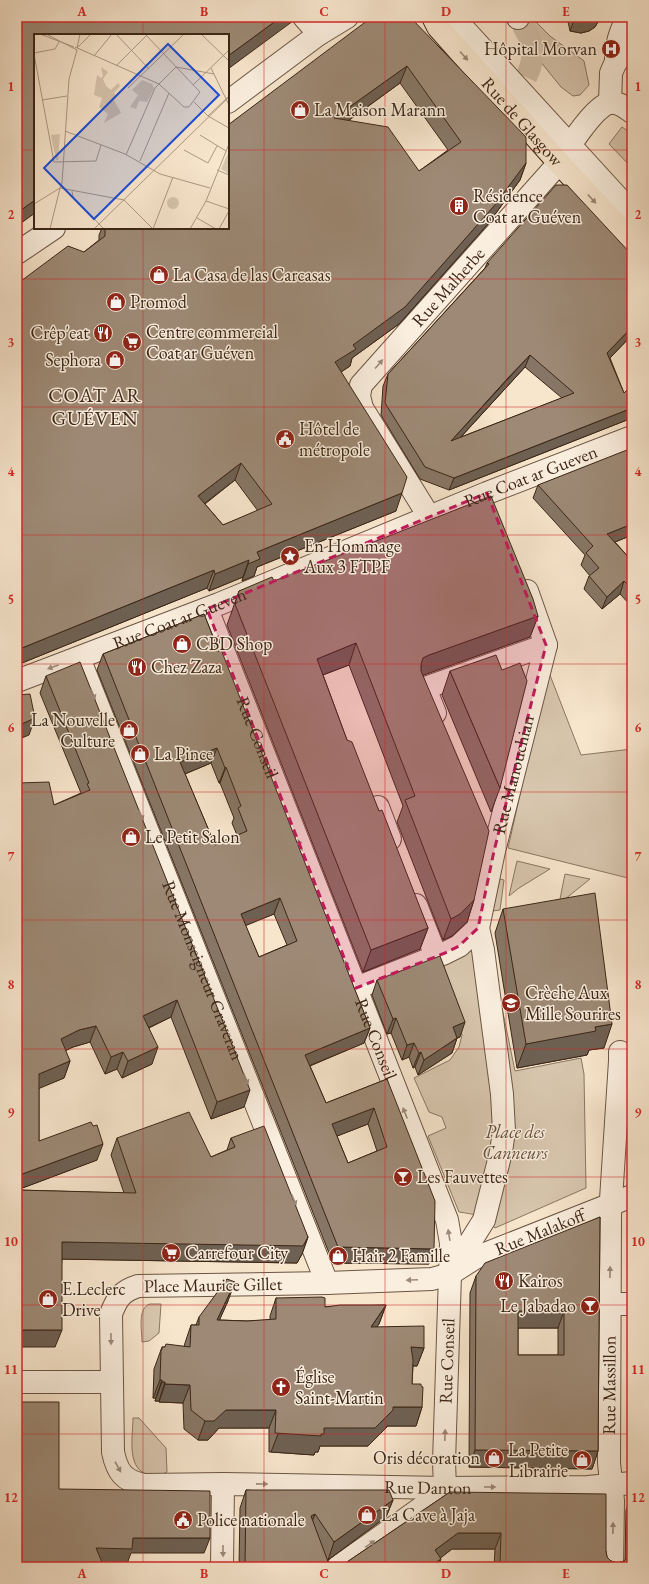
<svg xmlns="http://www.w3.org/2000/svg" width="649" height="1584" font-family="'EB Garamond',serif">
  <style>
    .green { fill: #d7c5ad; stroke: #8a7662 }
    .lines { fill: none; stroke-linecap: round; stroke-linejoin: round }
    .minor-tunnel { stroke: #d2bfa8; stroke-width: 22; stroke-dasharray: 22 11; stroke-linecap: butt }
    .minor-casing { stroke: #6b5644; stroke-width: 24 }
    .major-casing { stroke: #3c2616; stroke-width: 24 }
    .minor { stroke: #faeede; stroke-width: 22 }
    .major { stroke: #f7e5cc; stroke-width: 22 }
    .wall { fill: #877665; stroke: #3c2616; fill-rule: evenodd }
    .shaded-wall { fill: #6e6052; stroke: #3c2616 }
    .building { fill: #9d8975; stroke: #3c2616; fill-rule: evenodd }
    .oneway { fill: #9a8671 }
    .oneway2 { fill: #9b8a7a }
    .marked { fill: #c2185b; fill-opacity: 0.2; stroke: #c2185b; stroke-width: 3; stroke-dasharray: 8 5; stroke-linejoin: round }
    .grid { fill: none; stroke: #d62828; stroke-width: 1; stroke-opacity: 0.55 }
    .labels { text-anchor: middle; stroke-width: 3; stroke-linejoin: round; paint-order: stroke }
    .poi-label { font-size: 18px; fill: #3c2616; stroke: #faeede; text-anchor: start }
    .street-label { font-size: 18px; fill: #3c2616; stroke: #faeede }
    .park-label { font-size: 18px; font-style: italic; fill: #634e3c; stroke: #faeede }
    .quarter-label { font-size: 20px; letter-spacing: 1px; fill: #3c2616; stroke: #faeede }
    .inset-road { fill: none; stroke: #ac9983; stroke-width: 1 }
    .view { fill: #1d4ed8; fill-opacity: 0.15; stroke: #1d4ed8; stroke-width: 2 }
    .inset-edge { fill: none; stroke: #3c2616; stroke-width: 2 }
    .neatline { fill: none; stroke: #d62828; stroke-width: 1.5 }
    .grid-label { font-size: 13px; text-anchor: middle; font-weight: bold; fill: #d62828 }
  </style>
  <rect width="100%" height="100%" fill="#f7e5cc"/>
  <filter id="stains"><feTurbulence type="fractalNoise" baseFrequency=".005" numOctaves="4"/><feColorMatrix values="0 0 0 0 .2 0 0 0 0 .09 0 0 0 0 .02 0 0 0 .5 -.17"/></filter>
  <radialGradient id="worn" r=".72"><stop offset=".6" stop-color="#630" stop-opacity="0"/><stop offset="1" stop-color="#630" stop-opacity=".3"/></radialGradient>
  <path class="green" d="M518,17H531L550,36L584,61L589,85L580,95L573,96L561,87L510,24Z
    M622,127L632,134V168L609,144Z
    M548,670L581,755L632,749V879L508,848Z
    M517,861L550,869L519,888L509,896Z
    M565,874L590,879L559,904Z
    M500,879L504,880L500,910L492,911Z
    M488,940L515,1071L581,1058L584,1074L586,1188L495,1228C485,1216 474,1214 459,1212L428,1136L446,1128L442,1117L429,1112L414,1078L450,1060L459,1047L462,1035L439,964Z
    M150,1304H161L159,1333L149,1341L142,1342C142,1331 137,1308 150,1304Z
    M133,1418H139L166,1448L167,1472C161,1475 158,1475 152,1475C125,1473 133,1436 133,1418Z"/>
  <g class="lines">
    <path class="minor-tunnel" d="M507,104C522,88 539,62 530,40C527,32 522,25 518,18"/>
    <g class="minor-casing">
      <g id="minor">
        <path d="M304,17L319,34"/>
        <path d="M453,17L632,213"/>
        <path d="M518,17V18"/>
        <path d="M616,58C617,42 620,30 629,17"/>
        <path d="M228,102L319,34L347,17"/>
        <path d="M610,103L611,73L615,64L632,40"/>
        <path d="M17,253L54,228"/>
        <path id="s1" d="M430,518L362,408L359,396L361,385L559,163C568,148 593,108 609,103C618,101 626,108 632,112"/>
        <path id="s2" d="M207,609L447,1220L451,1243L444,1462L445,1488L424,1506L338,1567"/>
        <path id="s3" d="M79,658L327,1283"/>
        <path id="s4" d="M17,681L219,604L487,493L632,437"/>
        <path d="M435,713L425,688L546,645"/>
        <path d="M378,807L390,839"/>
        <path d="M416,905L436,956"/>
        <path id="s5" d="M356,988L445,953L459,946L478,928L494,851L546,645L527,591"/>
        <path id="s6" d="M632,1196L475,1258L450,1274L432,1279L327,1283L138,1286C122,1291 117,1298 111,1314L113,1452C117,1472 124,1481 144,1485L223,1484L445,1488L588,1487L632,1483"/>
        <path d="M454,1268L484,1220L501,1152L504,1131L502,1094L483,950L478,928"/>
        <path d="M610,1304H632"/>
        <path d="M17,1382H112"/>
        <path d="M222,1567L223,1484"/>
        <path id="s7" d="M612,1567L613,1501L609,1463L610,1215L620,1061V1052"/>
      </g>
    </g>
    <g class="major-casing">
      <g id="major">
        <path id="s8" d="M433,17L438,27L559,163L632,241"/>
      </g>
    </g>
    <use href="#minor" class="minor"/>
    <use href="#major" class="major"/>
  </g>
  <path class="wall" d="M372,17L526,163L520,180L488,224L399,324L352,358L350,366L341,372L396,511L257,567L254,576L242,581L243,577L209,591L207,588L17,665V284L84,252L99,240V235L102,228H228ZM400,83L448,150L419,171L348,121ZM235,480L258,511L223,525L205,504Z
    M567,17H601L595,27L589,31L581,33L570,31Z
    M632,255V336V335L610,358L624,393L632,385V418L449,490L420,479L381,415L383,386L388,374L485,268L487,263ZM525,367L562,398L461,437Z
    M538,485L632,535L615,542L632,561V607L620,594L602,609L584,589L589,576H590L581,565L585,555L533,498Z
    M274,581L538,616L530,637L423,675L474,900L467,922L452,936L443,940L397,822L403,806L349,665L323,675L347,740L379,811L428,928L420,949L363,972L227,625L239,591Z
    M204,614L370,1028L364,1043L310,1066L326,1103L387,1079L434,1249L429,1264L333,1263L97,670L103,654ZM211,763L219,783H220L234,818L232,823L237,835L215,845L185,774ZM274,914L287,945L259,957L245,925ZM368,1124L377,1151L348,1163L337,1136Z
    M450,671L500,788L491,812L442,695Z
    M46,676L244,1107L211,1119L171,1017L149,1028L152,1064L122,1078L117,1069L105,1074L90,1042L73,1047L65,1051L70,1061L64,1078L39,1088V1141L97,1160L17,1190L54,805L81,793L40,693Z
    M503,909L604,1048L589,1050L587,1055L517,1068L495,933Z
    M377,980L460,1037L457,1038L452,1053L418,1075L415,1067L413,1068L409,1057L402,1060L391,1033L387,1034L372,995Z
    M117,1138L211,1157L227,1150L231,1138L308,1237L302,1254L297,1263L62,1259L55,1347L17,1190L124,1193L111,1155Z
    M632,1213V1292H629V1221Z
    M600,1217L598,1451L592,1469L469,1467L470,1293L476,1276ZM518,1328H558V1355H518Z
    M276,1298L325,1307L386,1305L379,1324L376,1327L424,1348L417,1366H413L412,1384L422,1407L416,1426H387L386,1428L368,1446H320L318,1452H315L314,1455L271,1452H269V1428H219L208,1440H198L184,1429L183,1403L159,1402V1401H155L156,1398H153L154,1369L162,1347H184L185,1343L191,1325H196L199,1317L228,1301L219,1320L247,1321L270,1320V1316Z
    M246,1490L393,1500L386,1517L328,1560L327,1559L330,1567H239L240,1508Z
    M450,1492L606,1551L607,1557L611,1561L617,1563L625,1561L626,1510L632,1494V1567H494L495,1549H452L440,1558L438,1567H345L347,1562Z"/>
  <path class="shaded-wall" d="M281,17H294L293,21L228,69V56Z
    M575,17H601L595,27L589,31L581,33L570,31Z
    M407,66L400,83L327,136L334,118Z
    M526,163L520,180L488,224L399,324L352,358L350,366L329,380L335,362L353,345Z
    M35,200V213L17,226V213Z
    M632,327V335L603,365L607,353Z
    M530,355L525,367L446,453L451,441Z
    M632,408V418L449,490L454,478Z
    M241,463L235,480L192,513L198,496Z
    M402,493L396,511L257,567L254,576L242,581L248,564L257,552Z
    M632,524V535L603,547L607,534Z
    M249,560L243,577L209,591L215,574Z
    M214,570L207,588L17,665V650Z
    M624,581L620,594L602,609L607,597Z
    M538,616L530,637L421,676V664L423,658L429,655Z
    M356,643L349,665L309,680L317,659Z
    M35,718L29,735L17,740V726Z
    M217,748L211,763L175,778L180,762Z
    M226,767L220,783H219L225,768Z
    M280,898L274,914L235,930L241,914Z
    M474,900L467,922L452,936L443,940L451,919Z
    M428,928L420,949L363,972L371,950Z
    M177,1000L171,1017L137,1033L143,1016Z
    M396,1018L391,1033L387,1034L393,1019Z
    M465,1022L460,1037L447,1042L453,1027Z
    M612,1024L604,1048L589,1050L587,1055L517,1068L526,1044L595,1027Z
    M96,1026L90,1042L73,1047L55,1055L61,1039L79,1030Z
    M370,1028L364,1043L299,1070L305,1055Z
    M457,1038L452,1053L418,1075L424,1060Z
    M414,1043L409,1057L402,1060L407,1045Z
    M158,1047L152,1064L122,1078L128,1061Z
    M123,1052L117,1069L105,1074L111,1057Z
    M421,1052L415,1067L413,1068L419,1053Z
    M70,1061L64,1078L33,1091L39,1074Z
    M250,1090L244,1107L211,1119L217,1102Z
    M374,1108L368,1124L327,1140L332,1124Z
    M103,1144L97,1160L17,1190V1176Z
    M308,1237L302,1254L297,1263L56,1259L62,1242Z
    M338,1247L434,1249L429,1264L333,1263Z
    M235,1282L228,1301L211,1339L217,1320Z
    M386,1305L379,1324L364,1346L371,1327Z
    M518,1311H564L558,1328H511Z
    M17,1330H62L55,1347H17Z
    M411,1347L424,1348L417,1366L404,1365Z
    M160,1380H162L156,1398H153Z
    M162,1382H165L159,1401H155Z
    M165,1384L190,1385L183,1403L159,1402Z
    M393,1407H422L416,1426H387L386,1428L368,1446H320L318,1452H315L314,1455L271,1452L278,1434L324,1428Z
    M226,1410H276L269,1428H219L208,1440H198L205,1421Z
    M475,1450L598,1451L592,1469L469,1467Z
    M393,1500L386,1517L328,1560L334,1542Z
    M315,1514L308,1532L311,1516Z
    M458,1533H501L495,1549H452L429,1567L435,1550Z
    M133,1538H210L204,1553H131L127,1564L90,1563L96,1548Z
    M441,1559L438,1567H429Z
    M500,1563H563L561,1567H499Z"/>
  <path class="building" d="M17,17H281L228,56V35H35V200L17,213Z
    M372,17H410L526,137V163L494,206L405,307L353,345L356,349L335,362L407,477L402,493L257,552L260,559L248,564L249,560L215,574L214,570L17,650V284L68,246L84,252L105,236V228H228V125ZM407,66L461,142L419,171L388,127L334,118ZM241,463L272,504L223,525L198,496Z
    M556,185H567L632,255V327L607,353L624,393L632,385V408L454,478L425,467L385,403L388,374L489,264L487,263ZM530,355L574,393L451,441L508,378Z
    M632,448V524L607,534L632,561V589L624,581L607,597L589,576L599,568L586,553L593,546L538,485Z
    M491,496L533,599L538,616L429,655L423,658L421,664V671L489,831L474,900L460,914L451,919L405,800L415,796L356,643L317,659L347,740L352,742L379,811L382,810L428,928L371,950L235,604L239,591L272,577L274,581Z
    M204,614L219,652L220,647L370,1028L305,1055L326,1103L387,1079L435,1201L434,1249L338,1247L103,654ZM217,748L225,768L226,767L241,806L238,808L247,831L215,845L180,762ZM280,898L297,941L259,957L241,914ZM374,1108L387,1147L348,1163L332,1124Z
    M496,655L502,670L520,663L527,681L500,788L450,671Z
    M80,662L250,1090L217,1102L177,1000L143,1016L158,1047L128,1061L123,1052L111,1057L96,1026L79,1030L61,1039L70,1061L39,1074V1141L91,1122L93,1126L97,1125L103,1144L17,1176V783L49,782L54,805L90,790L87,784L89,783L46,676Z
    M30,694L35,718L17,726V695Z
    M595,893L612,1024L595,1027L596,1031L526,1044L503,909Z
    M440,956L465,1022L453,1027L457,1038L424,1060L421,1052L419,1053L414,1043L407,1045L396,1018L393,1019L377,980Z
    M189,1112L211,1157L235,1147L231,1138L264,1126L308,1237L303,1246L62,1242V1330H17V1190L136,1193L117,1138Z
    M600,1217L598,1451L475,1450L476,1276L485,1263ZM518,1311H564V1355H518Z
    M227,1279L235,1282L217,1320L247,1321L276,1319V1298L322,1297L325,1298V1307L340,1305H386L371,1327L424,1326V1348L411,1347L413,1360L412,1384H421V1386L423,1387L422,1407H393V1410L375,1428H324V1434H321V1436L275,1433L276,1410H226L214,1421H205L191,1410L190,1385L165,1384V1382H162V1380H160L161,1350H162V1347H165L166,1344L190,1347L191,1325H199V1317Z
    M17,1402H59V1489L210,1491V1538H133L132,1549L96,1548L104,1567H17Z
    M246,1490H389L393,1500L334,1542L315,1514L311,1516L330,1567H245Z
    M450,1492L606,1494V1551L607,1557L611,1561L617,1563L624,1561L628,1557L630,1551L632,1494V1567H563V1563H500L501,1533H458L435,1550L441,1559L429,1567H350L347,1562Z"/>
  <defs><path id="oneway-solid" d="M-6-.8H1V-3.2L6.5 0L1 3.2V.8H-6Z"/></defs>
  <g class="oneway">
    <use href="#oneway-solid" transform="translate(464 56) rotate(48)"/>
    <use href="#oneway-solid" transform="translate(592 199) rotate(47)"/>
  </g>
  <g class="oneway2">
    <use href="#oneway-solid" transform="translate(379 364) rotate(-49)"/>
    <use href="#oneway-solid" transform="translate(290 575) rotate(158)"/>
    <use href="#oneway-solid" transform="translate(53 667) rotate(160)"/>
    <use href="#oneway-solid" transform="translate(93 694) rotate(68)"/>
    <use href="#oneway-solid" transform="translate(141 815) rotate(68)"/>
    <use href="#oneway-solid" transform="translate(300 845) rotate(-111)"/>
    <use href="#oneway-solid" transform="translate(347 966) rotate(-111)"/>
    <use href="#oneway-solid" transform="translate(246 1079) rotate(68)"/>
    <use href="#oneway-solid" transform="translate(405 1113) rotate(-112)"/>
    <use href="#oneway-solid" transform="translate(294 1200) rotate(68)"/>
    <use href="#oneway-solid" transform="translate(449 1235) rotate(-99)"/>
    <use href="#oneway-solid" transform="translate(610 1272) rotate(-89)"/>
    <use href="#oneway-solid" transform="translate(412 1280) rotate(177)"/>
    <use href="#oneway-solid" transform="translate(111 1339) rotate(89)"/>
    <use href="#oneway-solid" transform="translate(445 1435) rotate(-88)"/>
    <use href="#oneway-solid" transform="translate(118 1467) rotate(61)"/>
    <use href="#oneway-solid" transform="translate(262 1484) rotate(1)"/>
    <use href="#oneway-solid" transform="translate(490 1487)"/>
    <use href="#oneway-solid" transform="translate(613 1528) rotate(-89)"/>
    <use href="#oneway-solid" transform="translate(370 1544) rotate(-35)"/>
    <use href="#oneway-solid" transform="translate(223 1551) rotate(90)"/>
  </g>
  <path class="marked" d="M487,493L546,645L494,851L478,928L459,946L445,953L356,988L207,609Z"/>
  <path class="grid" d="M143,17V35M264,17V1567M385,17V1567M506,17V1567M17,150H35M228,150H632M143,228V1567M17,279H632M17,407H632M17,535H632M17,664H632M17,792H632M17,920H632M17,1049H632M17,1177H632M17,1305H632M17,1434H632"/>
  <defs>
    <g id="hospital-disc" transform="scale(1)"><circle r="9.5" fill="#8f2418" stroke="#faeede"/><path d="M-5-5h3v3.5h4V-5h3V5h-3V1.5h-4V5h-3Z" fill="#fff"/></g>
    <g id="shop-disc" transform="scale(1)"><circle r="9.5" fill="#8f2418" stroke="#faeede"/><path d="M-5-2.5h2.3a2.7 3.5 0 0 1 5.4 0H5L5.5 6h-11ZM-1.5-2.5h3a1.5 2.3 0 0 0-3 0Z" fill="#fff"/></g>
    <g id="building-disc" transform="scale(1)"><circle r="9.5" fill="#8f2418" stroke="#faeede"/><path d="M-4-6H4V6H1V3H-1V6H-4ZM-2.5-4.3h1.7v1.8h-1.7ZM.8-4.3h1.7v1.8H.8ZM-2.5-1h1.7V.8h-1.7ZM.8-1h1.7V.8H.8Z" fill="#fff"/></g>
    <g id="restaurant-disc" transform="scale(1)"><circle r="9.5" fill="#8f2418" stroke="#faeede"/><path d="M-5-6h1v4h1v-4h1v4h1v-4h1v5L-1.5 .5V6h-2V.5L-5-1ZM5-6V6H3V1.5H1.5Q1.5-4 5-6Z" fill="#fff"/></g>
    <g id="supermarket-disc" transform="scale(1)"><circle r="9.5" fill="#8f2418" stroke="#faeede"/><path d="M-6-5.5h2.5l.6 2H6L4.5 2H-2.5L-4.4-4H-6ZM-1.5 3.2a1.3 1.3 0 1 0 .1 0ZM3 3.2a1.3 1.3 0 1 0 .1 0Z" fill="#fff"/></g>
    <g id="civic-disc" transform="scale(1)"><circle r="9.5" fill="#8f2418" stroke="#faeede"/><path d="M-.6-6.5H3V-4.5H.6V-3L4-1V1h2V6H-6V1h2V-1L-.6-3ZM-1.2 2.5V6h2.4V2.5Z" fill="#fff"/></g>
    <g id="sight-disc" transform="scale(1)"><circle r="9.5" fill="#8f2418" stroke="#faeede"/><path d="M0-6L1.8-2.2L6-1.7L2.9 1.2L3.7 5.4L0 3.3L-3.7 5.4L-2.9 1.2L-6-1.7L-1.8-2.2Z" fill="#fff"/></g>
    <g id="school-disc" transform="scale(1)"><circle r="9.5" fill="#8f2418" stroke="#faeede"/><path d="M0-5L7-2L0 1L-7-2ZM-4 1L0 2.5L4 1V4Q0 6-4 4Z" fill="#fff"/></g>
    <g id="bar-disc" transform="scale(1)"><circle r="9.5" fill="#8f2418" stroke="#faeede"/><path d="M-6-5H6L.8 .8V4.5H3.5V6h-7V4.5H-.8V.8Z" fill="#fff"/></g>
    <g id="church-disc" transform="scale(1)"><circle r="9.5" fill="#8f2418" stroke="#faeede"/><path d="M-1.2-6h2.4v3.5h3.3v2.4h-3.3V6h-2.4V-.1h-3.3v-2.4h3.3Z" fill="#fff"/></g>
  </defs>
  <g fill-rule="evenodd">
    <use href="#hospital-disc" x="611" y="49"/>
    <use href="#shop-disc" x="300" y="110"/>
    <use href="#building-disc" x="459" y="206"/>
    <use href="#shop-disc" x="159" y="275"/>
    <use href="#shop-disc" x="116" y="302"/>
    <use href="#restaurant-disc" x="103" y="333"/>
    <use href="#supermarket-disc" x="132" y="342"/>
    <use href="#shop-disc" x="115" y="360"/>
    <use href="#civic-disc" x="285" y="439"/>
    <use href="#sight-disc" x="290" y="556"/>
    <use href="#shop-disc" x="182" y="644"/>
    <use href="#restaurant-disc" x="137" y="667"/>
    <use href="#shop-disc" x="129" y="730"/>
    <use href="#shop-disc" x="140" y="754"/>
    <use href="#shop-disc" x="131" y="837"/>
    <use href="#school-disc" x="511" y="1003"/>
    <use href="#bar-disc" x="403" y="1177"/>
    <use href="#supermarket-disc" x="171" y="1253"/>
    <use href="#shop-disc" x="338" y="1256"/>
    <use href="#restaurant-disc" x="504" y="1281"/>
    <use href="#shop-disc" x="48" y="1299"/>
    <use href="#bar-disc" x="590" y="1306"/>
    <use href="#church-disc" x="281" y="1387"/>
    <use href="#shop-disc" x="494" y="1458"/>
    <use href="#shop-disc" x="582" y="1460"/>
    <use href="#shop-disc" x="367" y="1515"/>
    <use href="#civic-disc" x="183" y="1520"/>
  </g>
  <g class="labels">
    <g class="poi-label">
      <text x="597" y="55" text-anchor="end">Hôpital Morvan</text>
      <text x="314" y="116">La Maison Marann</text>
      <text x="473" y="202">Résidence<tspan x="473" dy="21">Coat ar Guéven</tspan></text>
      <text x="173" y="281">La Casa de las Carcasas</text>
      <text x="130" y="308">Promod</text>
      <text x="146" y="338">Centre commercial<tspan x="146" dy="21">Coat ar Guéven</tspan></text>
      <text x="89" y="339" text-anchor="end">Crêp'eat</text>
      <text x="101" y="366" text-anchor="end">Sephora</text>
      <text x="299" y="435">Hôtel de<tspan x="299" dy="21">métropole</tspan></text>
      <text x="304" y="552">En Hommage<tspan x="304" dy="21">Aux 3 FTPF</tspan></text>
      <text x="196" y="650">CBD Shop</text>
      <text x="151" y="673">Chez Zaza</text>
      <text x="115" y="726" text-anchor="end">La Nouvelle<tspan x="115" dy="21">Culture</tspan></text>
      <text x="154" y="760">La Pince</text>
      <text x="145" y="843">Le Petit Salon</text>
      <text x="525" y="999">Crèche Aux<tspan x="525" dy="21">Mille Sourires</tspan></text>
      <text x="417" y="1183">Les Fauvettes</text>
      <text x="185" y="1259">Carrefour City</text>
      <text x="352" y="1262">Hair 2 Famille</text>
      <text x="518" y="1287">Kairos</text>
      <text x="62" y="1295">E.Leclerc<tspan x="62" dy="21">Drive</tspan></text>
      <text x="576" y="1312" text-anchor="end">Le Jabadao</text>
      <text x="295" y="1383">Église<tspan x="295" dy="21">Saint-Martin</tspan></text>
      <text x="568" y="1456" text-anchor="end">La Petite<tspan x="568" dy="21">Librairie</tspan></text>
      <text x="480" y="1464" text-anchor="end">Oris décoration</text>
      <text x="381" y="1521">La Cave à Jaja</text>
      <text x="197" y="1526">Police nationale</text>
    </g>
    <g class="street-label">
      <text dy="6" stroke="none"><textPath href="#s8" startOffset="138">Rue de Glasgow</textPath></text>
      <text dy="6" stroke="none"><textPath href="#s1" startOffset="284">Rue Malherbe</textPath></text>
      <text dy="6" stroke="none"><textPath href="#s4" startOffset="553">Rue Coat ar Gueven</textPath></text>
      <text dy="6" stroke="none"><textPath href="#s4" startOffset="174">Rue Coat ar Gueven</textPath></text>
      <text dy="6" stroke="none"><textPath href="#s2" startOffset="138">Rue Conseil</textPath></text>
      <text dy="6" stroke="none"><textPath href="#s5" startOffset="295">Rue Manouchian</textPath></text>
      <text dy="6" stroke="none"><textPath href="#s3" startOffset="336">Rue Monseigneur Graveran</textPath></text>
      <text dy="6" stroke="none"><textPath href="#s2" startOffset="462">Rue Conseil</textPath></text>
      <text transform="translate(540 1232) rotate(-22)" y="6">Rue Malakoff</text>
      <text transform="translate(213 1285) rotate(-1)" y="6">Place Maurice Gillet</text>
      <text transform="translate(447 1361) rotate(-88)" y="6">Rue Conseil</text>
      <text dy="6" stroke="none"><textPath href="#s7" startOffset="182">Rue Massillon</textPath></text>
      <text dy="6" stroke="none"><textPath href="#s6" startOffset="1023">Rue Danton</textPath></text>
    </g>
    <g class="park-label">
      <text x="515" y="1138">Place des<tspan x="515" dy="21">Canneurs</tspan></text>
    </g>
    <g class="quarter-label">
      <text x="95" y="402">COAT AR<tspan x="95" dy="23">GUÉVEN</tspan></text>
    </g>
  </g>
  <g transform="translate(34 34)">
    <rect width="195" height="195" fill="#f7e5cc"/>
    <path d="M67,33L74,38L69,45L72,52L77,56L84,49L86,52L80,59L83,63L80,66L87,79L70,89L74,80L65,73L68,64L60,61L63,41L67,44L69,42ZM108,46L118,50L120,54L113,68L105,67L102,75L96,73L104,61L98,56ZM26,100L24,126H22L17,101ZM195,117V140L187,135ZM133 169a6 6 0 1 1 12 0a6 6 0 1 1-12 0Z" fill="#d7c5ad"/>
    <path class="inset-road" d="M6,0L40,13M82,0L115,35M167,0L195,27M41,13L125,50L150,73H155L166,58L111,0M43,14L57,0M43,14L46,0M0,19L21,15L25,8M0,20L20,128L62,127L67,111M60,22L78,0M82,32L114,0M177,34L195,71M159,51L195,16M94,54L150,0M8,66L33,62M160,68L174,82L195,94M174,82L195,62M31,97L91,120L126,140L176,154M166,101L192,117M150,116L174,129L183,112M92,121L121,54L142,33L180,40M106,127L135,59M183,136L195,141M38,157L39,163L70,195M172,167L195,175M0,170L26,154L28,149L35,45L43,16L12,0M163,184L182,195M16,195L26,154L90,166L119,195M60,195L195,63M119,195L139,143M156,195L172,167L195,110M185,195L195,177"/>
    <path class="view" d="M134,10L185,61L60,185L10,134Z"/>
    <rect width="195" height="195" class="inset-edge"/>
  </g>
  <rect width="649" height="1584" fill="none" stroke="#f7e5cc" stroke-width="44"/>
  <rect x="22" y="22" width="605" height="1540" class="neatline"/>
  <g class="grid-label">
    <text x="82" y="16">A</text>
    <text x="204" y="16">B</text>
    <text x="324" y="16">C</text>
    <text x="446" y="16">D</text>
    <text x="566" y="16">E</text>
    <text x="11" y="91">1</text>
    <text x="638" y="91">1</text>
    <text x="11" y="219">2</text>
    <text x="638" y="219">2</text>
    <text x="11" y="347">3</text>
    <text x="638" y="347">3</text>
    <text x="11" y="476">4</text>
    <text x="638" y="476">4</text>
    <text x="11" y="604">5</text>
    <text x="638" y="604">5</text>
    <text x="11" y="732">6</text>
    <text x="638" y="732">6</text>
    <text x="11" y="861">7</text>
    <text x="638" y="861">7</text>
    <text x="11" y="989">8</text>
    <text x="638" y="989">8</text>
    <text x="11" y="1117">9</text>
    <text x="638" y="1117">9</text>
    <text x="11" y="1246">10</text>
    <text x="638" y="1246">10</text>
    <text x="11" y="1374">11</text>
    <text x="638" y="1374">11</text>
    <text x="11" y="1502">12</text>
    <text x="638" y="1502">12</text>
    <text x="82" y="1578">A</text>
    <text x="204" y="1578">B</text>
    <text x="324" y="1578">C</text>
    <text x="446" y="1578">D</text>
    <text x="566" y="1578">E</text>
  </g>
  <rect width="100%" height="100%" filter="url(#stains)"/>
  <rect width="100%" height="100%" fill="url(#worn)"/>
</svg>
